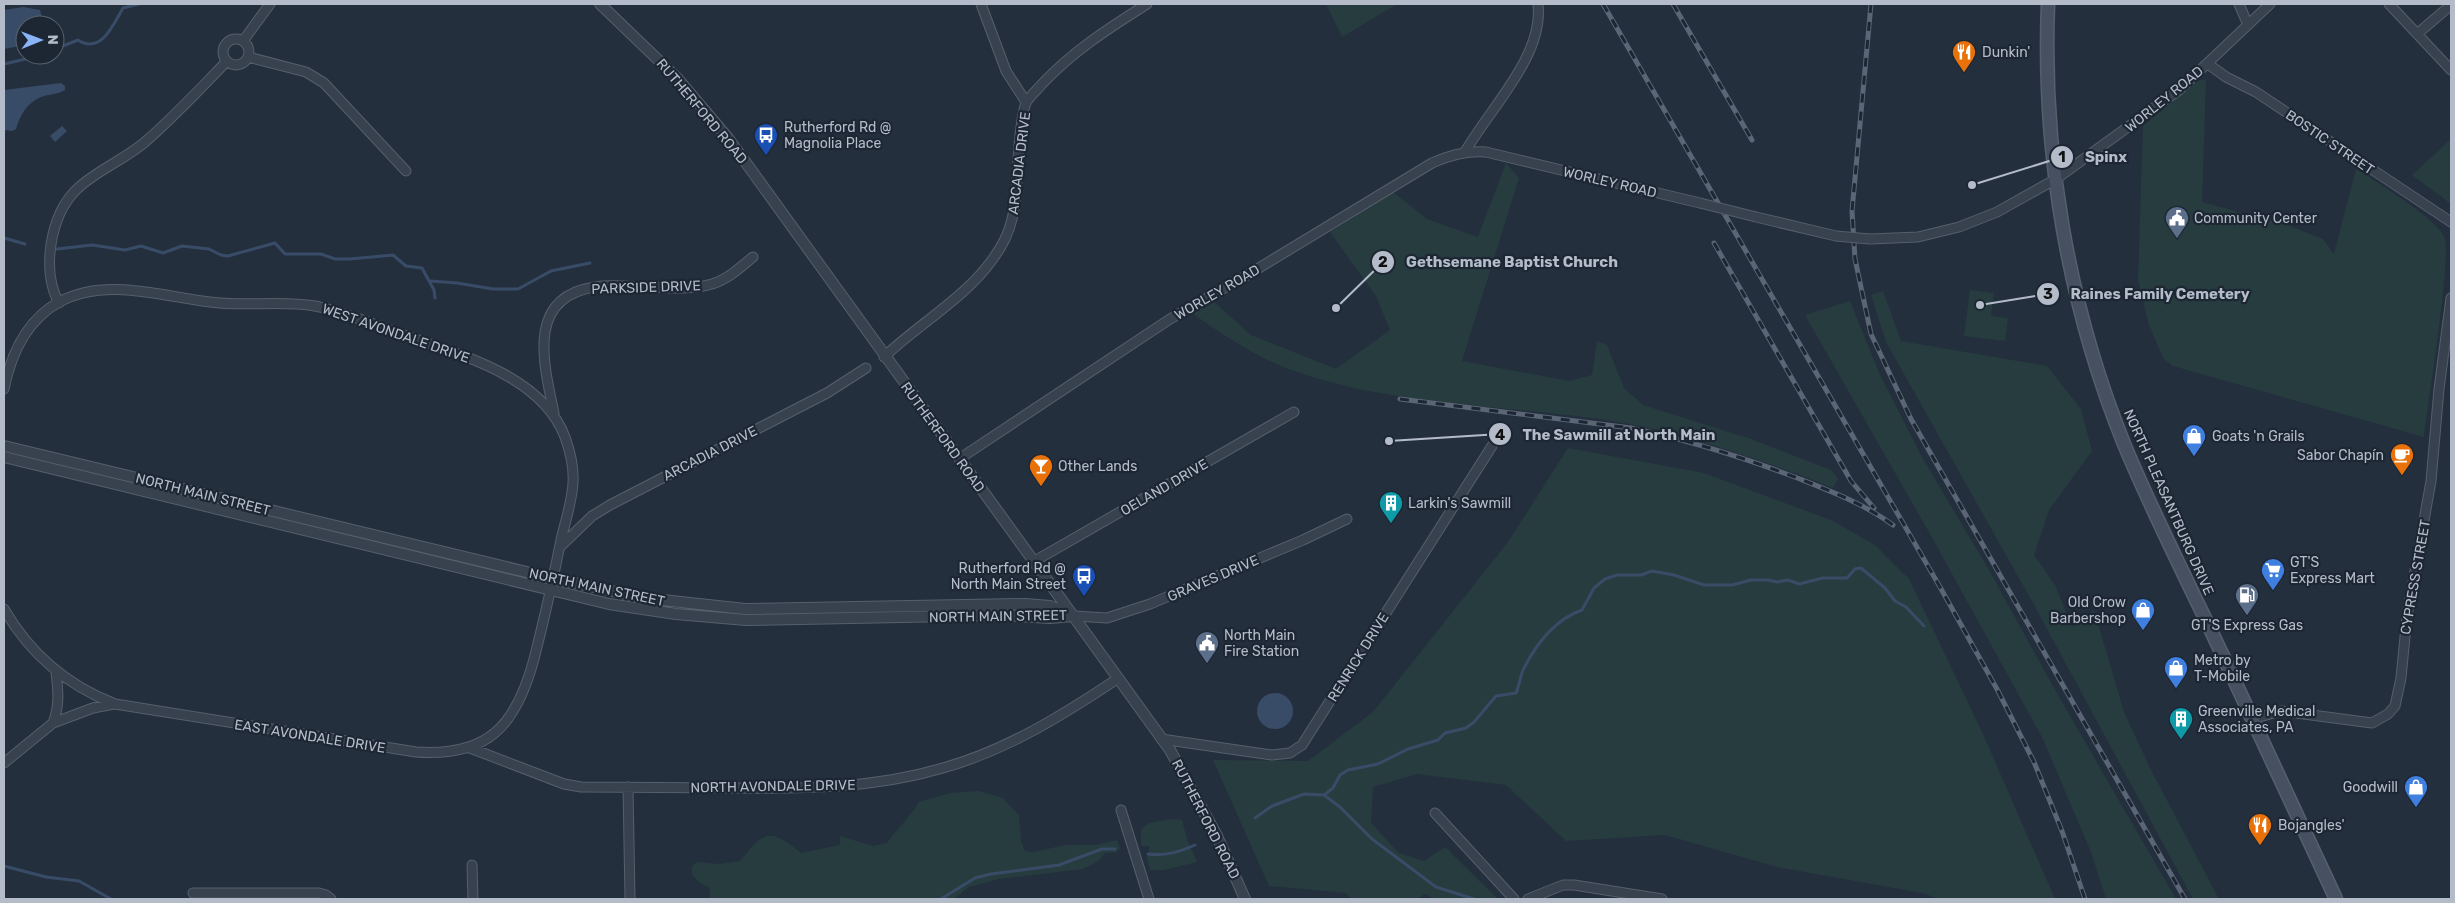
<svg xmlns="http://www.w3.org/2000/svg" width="2455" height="903" font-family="Rubik,sans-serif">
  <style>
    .green { fill: #263c3f }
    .water { fill: #394c67 }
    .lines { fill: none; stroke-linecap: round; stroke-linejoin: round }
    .stream { stroke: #394c67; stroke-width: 3 }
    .minor-casing { stroke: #565f6c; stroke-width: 11 }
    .tertiary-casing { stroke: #565f6c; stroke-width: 12 }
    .secondary-casing { stroke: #565f6c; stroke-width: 15 }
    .minor { stroke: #38414e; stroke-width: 9 }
    .tertiary { stroke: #38414e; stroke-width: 10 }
    .secondary { stroke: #465061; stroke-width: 12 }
    .rail-casing { stroke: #5a6575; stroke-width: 5 }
    .rail { stroke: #1d2633; stroke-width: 3; stroke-dasharray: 9; stroke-linecap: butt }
    .minor-bridge-casing { stroke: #565f6c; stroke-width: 11; stroke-linecap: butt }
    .minor-bridge { stroke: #38414e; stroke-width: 9 }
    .labels { text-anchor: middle; stroke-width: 4.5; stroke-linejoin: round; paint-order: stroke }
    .poi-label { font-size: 14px; fill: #b4bcc9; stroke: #1d2633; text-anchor: start }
    .street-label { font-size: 14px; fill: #b4bcc9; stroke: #1d2633 }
    .leader { fill: none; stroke: #b4bcc9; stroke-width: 2 }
    .callout-dot { fill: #b4bcc9; stroke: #1d2633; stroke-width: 2 }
    .mark-label { font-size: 15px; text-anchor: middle; font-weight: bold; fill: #111 }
    .callout-label { font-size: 15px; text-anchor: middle; font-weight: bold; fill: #b4bcc9; stroke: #1d2633; stroke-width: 4.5; stroke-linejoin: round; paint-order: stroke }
  </style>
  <rect width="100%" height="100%" fill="#242f3e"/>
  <path class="green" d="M1326,4H1397L1342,37Z
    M2206,79L2202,202L2287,225L2323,239L2334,254L2356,169C2375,181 2435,218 2444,236C2453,251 2427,409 2424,437L2173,366L2163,358L2149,325L2138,280L2143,126L2197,81Z
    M2451,139V204L2412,175Z
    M1506,163L1519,178L1462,361L1569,381L1592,375L1597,341L1607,345L1624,388L1643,405L1748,438L1831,470L1838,479L1833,488C1807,476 1779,468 1752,458C1702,441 1658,428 1606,420C1503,405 1396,406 1297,372C1259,359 1224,336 1192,313L1213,301L1251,335L1336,369L1390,330L1376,296L1330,232L1393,192L1427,219L1478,237Z
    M1970,290L1994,293L1991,316L2008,318L2005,341L1964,336Z
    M1883,291L1901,341L2047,366L2081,409L2092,451L2049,510L2034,555L2055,585L2072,627L2094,610L2124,712L2150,768L2219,899H2193L2033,603L1886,342L1871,295Z
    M1850,301L1880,375L1923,459L1989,570L2059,697L2176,899H2106L2091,852L2043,739L1930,534L1805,315Z
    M1568,448L1704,473L1831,520L1875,545L1909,579L1983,734L2055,899H1940L1922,893L1777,867L1665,835L1566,841L1506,785L1417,774L1373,787L1371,823L1399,853L1424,861L1445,847L1498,899H1434L1425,894L1417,899H1351L1346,893L1269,886L1213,760L1308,761L1373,712L1508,542Z
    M979,791L1003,798L1019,815L1021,841L1025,851L1034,852L1065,845H1096L1117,840L1120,848L1117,852L1105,853L1099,861L1083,869L999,879L969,887L954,899H709L710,888L699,882L692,875V866L697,862L719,864L740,861C764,831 770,827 801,853L840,845V836L873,846L887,843C897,829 910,817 919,802L950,793Z
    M1171,819L1182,820L1187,839L1197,862L1164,870H1150L1147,859L1150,846H1141V829L1149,823Z"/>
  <path class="water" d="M23,7L40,10L44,25H25V45L4,49V10Z
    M61,83L65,86V90C57,95 49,94 41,97C27,103 20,115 16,129L12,131L4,130V90Z
    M62,126L67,131L55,142L50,136Z
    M1257 711a18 18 0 1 1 36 0a18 18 0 1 1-36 0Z"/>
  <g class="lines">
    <path class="stream" d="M55,49L78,40C101,55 113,25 123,8L139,4
      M4,64L43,55
      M4,238L25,244
      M57,249L92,245L125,250L141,246L163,253L182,246L209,249L221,255L228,256L275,243L285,254H321L335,259H350L393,255L406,266L422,268L434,290L435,298
      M430,281L457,283L493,289H518L551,271L590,263
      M1324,795L1333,788L1340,775L1348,770L1378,764L1408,749L1438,740L1445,733L1466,728L1474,722L1496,696L1516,693C1519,686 1520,678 1523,670C1536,644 1554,620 1582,610L1594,588L1605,579L1617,575H1641L1652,571L1674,575L1704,585H1732L1751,580H1768L1777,582L1788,580L1799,584L1823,578H1847L1855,569L1861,568L1885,588L1895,601L1906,607L1924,626
      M1255,818L1272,806L1304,794L1324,795L1340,807L1372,839L1436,887L1474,899
      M1148,854C1166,856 1179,852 1195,845
      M4,866L46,877L79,881L111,899
      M941,899L975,878L991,874L1059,865L1102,849H1115"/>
    <g class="minor-casing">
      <path id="minor" d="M981,4L1006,71L1026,102
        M2239,4L2248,25
        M2389,4L2451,70
        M2417,34L2451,5
        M223 52a13 13 0 1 1 26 0a13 13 0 1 1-26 0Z
        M243,41L270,4
        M248,57L306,72L324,83L406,171
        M2208,64L2226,77L2256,92L2451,222
        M1465,152C1490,108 1544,56 1538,4
        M1756,217L1836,236
        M1870,239L1918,237L1959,227L1997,212L2056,179L2179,90L2270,4
        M59,303C41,271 50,215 77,189C97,170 124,160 145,142C174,117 200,89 227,61
        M884,357C925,318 979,291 1005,239C1019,210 1016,176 1019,146C1020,136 1022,109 1027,101C1031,95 1037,90 1042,84C1073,51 1109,28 1147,4
        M4,389C11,354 27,320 59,302C105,277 161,296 210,302C245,307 280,300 315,306C344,312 373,324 401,334C457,354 541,374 565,437C570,451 574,468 573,483C572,502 565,522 561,540C553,580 544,620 534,659C516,726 488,757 416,752L115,704C66,685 30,654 4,609
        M554,413C544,365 525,297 595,287C611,284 629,287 645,287C668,288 690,290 712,284C728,279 741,267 753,257
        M959,459L1170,319L1249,274L1432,163C1451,155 1465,151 1486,152L1700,203
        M561,546L592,516L610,505L827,393L866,368
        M1033,562L1294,412
        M1074,616L1107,618L1150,604L1303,540L1347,519
        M2252,719L2281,711L2372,723L2388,714L2395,706L2401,678L2407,616L2431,481L2439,389L2451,298
        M53,723C60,705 58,690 56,672
        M1161,739L1272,755L1290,753L1302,745L1492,446
        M470,748L564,784L581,787C633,787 685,788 736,788C806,789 875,788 943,768C1007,750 1063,715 1117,679
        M4,763L53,723L93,708L114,704
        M628,787L630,899
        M1121,810L1149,899
        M1435,813L1514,899
        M472,865L473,899
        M193,893H319L326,895L331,899
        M1528,899L1563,885H1574L1662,899"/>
    </g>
    <g class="tertiary-casing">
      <path id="tertiary" d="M600,4L677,78L728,138L1170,750L1217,836L1245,899
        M4,446L539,575L644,598L745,609L1025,604L1050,606L1073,615
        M4,457L609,604L676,614L746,620L1002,615L1050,618L1073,616"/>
    </g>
    <g class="secondary-casing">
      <path id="secondary" d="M2048,4C2042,153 2068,305 2124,444C2154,516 2190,586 2223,656C2261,737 2298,818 2336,899"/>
    </g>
    <use href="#minor" class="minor"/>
    <use href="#tertiary" class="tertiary"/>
    <use href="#secondary" class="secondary"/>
    <g class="rail-casing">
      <path id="rail" d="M1603,4L1940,587L1998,691L2034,762L2062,831L2085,899
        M1673,4L1752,140
        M1871,4L1852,211L1855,259L1871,334L1911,419L2185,899
        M1714,243L1851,481L1874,508
        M1400,399L1631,428C1689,440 1745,458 1800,479C1833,492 1864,504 1893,525"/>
    </g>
    <use href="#rail" class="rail"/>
    <g class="minor-bridge-casing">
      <path id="minor-bridge" d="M1700,203L1756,217
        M1836,236L1870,239"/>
    </g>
    <use href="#minor-bridge" class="minor-bridge"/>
  </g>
  <defs>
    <g id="restaurant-pin" transform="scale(1.25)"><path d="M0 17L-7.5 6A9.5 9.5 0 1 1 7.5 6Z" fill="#e8710a" stroke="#1d2633"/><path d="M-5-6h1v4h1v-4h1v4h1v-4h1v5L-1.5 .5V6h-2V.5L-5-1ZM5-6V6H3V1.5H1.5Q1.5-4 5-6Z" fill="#fff"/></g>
    <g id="bus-pin" transform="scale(1.25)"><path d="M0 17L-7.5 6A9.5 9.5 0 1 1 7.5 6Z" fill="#1a4fb4" stroke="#1d2633"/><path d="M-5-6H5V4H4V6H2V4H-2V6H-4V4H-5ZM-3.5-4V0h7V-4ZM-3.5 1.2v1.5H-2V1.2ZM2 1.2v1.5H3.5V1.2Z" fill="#fff"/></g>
    <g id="civic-pin" transform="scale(1.25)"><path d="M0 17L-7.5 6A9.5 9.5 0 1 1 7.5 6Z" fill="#5c6f8a" stroke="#1d2633"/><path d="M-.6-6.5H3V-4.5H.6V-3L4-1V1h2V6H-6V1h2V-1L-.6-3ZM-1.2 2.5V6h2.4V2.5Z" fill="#fff"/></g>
    <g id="shop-pin" transform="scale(1.25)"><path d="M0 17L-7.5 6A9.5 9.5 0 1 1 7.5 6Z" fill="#3f7fe0" stroke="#1d2633"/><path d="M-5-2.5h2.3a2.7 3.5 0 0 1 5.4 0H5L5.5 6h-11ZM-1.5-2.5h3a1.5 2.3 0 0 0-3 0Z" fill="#fff"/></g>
    <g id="cafe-pin" transform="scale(1.25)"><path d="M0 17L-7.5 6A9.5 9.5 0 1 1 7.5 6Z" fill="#e8710a" stroke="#1d2633"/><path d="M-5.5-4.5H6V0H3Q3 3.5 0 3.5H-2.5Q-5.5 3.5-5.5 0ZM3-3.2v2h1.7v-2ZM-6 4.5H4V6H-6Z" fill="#fff"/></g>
    <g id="bar-pin" transform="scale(1.25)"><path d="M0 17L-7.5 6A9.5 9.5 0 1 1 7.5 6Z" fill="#e8710a" stroke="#1d2633"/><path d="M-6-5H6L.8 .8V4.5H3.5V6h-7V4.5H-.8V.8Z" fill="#fff"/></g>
    <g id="building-pin" transform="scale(1.25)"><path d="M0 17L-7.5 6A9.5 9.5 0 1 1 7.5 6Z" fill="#0f9aa8" stroke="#1d2633"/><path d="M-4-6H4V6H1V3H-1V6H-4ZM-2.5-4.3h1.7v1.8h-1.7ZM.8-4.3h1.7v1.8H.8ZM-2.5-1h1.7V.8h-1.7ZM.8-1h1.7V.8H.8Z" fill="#fff"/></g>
    <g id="supermarket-pin" transform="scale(1.25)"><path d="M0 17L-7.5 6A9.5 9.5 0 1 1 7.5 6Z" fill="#3f7fe0" stroke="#1d2633"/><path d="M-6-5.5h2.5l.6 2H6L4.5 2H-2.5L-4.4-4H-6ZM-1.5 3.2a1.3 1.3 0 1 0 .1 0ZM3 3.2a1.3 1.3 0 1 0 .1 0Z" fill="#fff"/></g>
    <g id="fuel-pin" transform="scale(1.25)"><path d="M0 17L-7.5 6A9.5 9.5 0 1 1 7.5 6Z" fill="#5c6f8a" stroke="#1d2633"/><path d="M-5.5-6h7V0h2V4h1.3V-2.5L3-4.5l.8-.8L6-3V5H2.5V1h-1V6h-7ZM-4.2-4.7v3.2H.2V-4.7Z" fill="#fff"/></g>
  </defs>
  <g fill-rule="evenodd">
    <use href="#restaurant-pin" x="1964" y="52"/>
    <use href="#bus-pin" x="766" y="135"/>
    <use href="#civic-pin" x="2177" y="218"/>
    <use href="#shop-pin" x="2194" y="436"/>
    <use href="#cafe-pin" x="2402" y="455"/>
    <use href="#bar-pin" x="1041" y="466"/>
    <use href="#building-pin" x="1391" y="503"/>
    <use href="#supermarket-pin" x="2273" y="570"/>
    <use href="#bus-pin" x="1084" y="576"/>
    <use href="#fuel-pin" x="2247" y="595"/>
    <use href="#shop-pin" x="2143" y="610"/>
    <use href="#civic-pin" x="1207" y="643"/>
    <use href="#shop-pin" x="2176" y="668"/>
    <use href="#building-pin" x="2181" y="719"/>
    <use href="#shop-pin" x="2416" y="787"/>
    <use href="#restaurant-pin" x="2260" y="825"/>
  </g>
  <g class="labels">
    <g class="poi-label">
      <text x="1982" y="57">Dunkin'</text>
      <text x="784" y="132">Rutherford Rd @<tspan x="784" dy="16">Magnolia Place</tspan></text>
      <text x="2194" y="223">Community Center</text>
      <text x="2212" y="441">Goats 'n Grails</text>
      <text x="2384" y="460" text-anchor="end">Sabor Chapín</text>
      <text x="1058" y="471">Other Lands</text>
      <text x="1408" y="508">Larkin's Sawmill</text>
      <text x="2290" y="567">GT'S<tspan x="2290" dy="16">Express Mart</tspan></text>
      <text x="1066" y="573" text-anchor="end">Rutherford Rd @<tspan x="1066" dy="16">North Main Street</tspan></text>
      <text x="2126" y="607" text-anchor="end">Old Crow<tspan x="2126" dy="16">Barbershop</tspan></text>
      <text x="2247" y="630" text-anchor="middle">GT'S Express Gas</text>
      <text x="1224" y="640">North Main<tspan x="1224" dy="16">Fire Station</tspan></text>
      <text x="2194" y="665">Metro by<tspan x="2194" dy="16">T-Mobile</tspan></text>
      <text x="2198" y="716">Greenville Medical<tspan x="2198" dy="16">Associates, PA</tspan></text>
      <text x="2398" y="792" text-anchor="end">Goodwill</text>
      <text x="2278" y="830">Bojangles'</text>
    </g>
    <g class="street-label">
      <text transform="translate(2164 99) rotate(-39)" y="5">WORLEY ROAD</text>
      <text transform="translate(702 111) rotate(50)" y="5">RUTHERFORD ROAD</text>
      <text transform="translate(2330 142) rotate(34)" y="5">BOSTIC STREET</text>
      <text transform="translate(1019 163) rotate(-83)" y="5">ARCADIA DRIVE</text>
      <text transform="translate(1610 182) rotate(13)" y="5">WORLEY ROAD</text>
      <text transform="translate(646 287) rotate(-2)" y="5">PARKSIDE DRIVE</text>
      <text transform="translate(1217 292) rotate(-30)" y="5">WORLEY ROAD</text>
      <text transform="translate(396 333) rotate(19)" y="5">WEST AVONDALE DRIVE</text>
      <text transform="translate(943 437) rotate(54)" y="5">RUTHERFORD ROAD</text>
      <text transform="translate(710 453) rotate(-27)" y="5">ARCADIA DRIVE</text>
      <text transform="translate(1164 487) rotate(-30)" y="5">OELAND DRIVE</text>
      <text transform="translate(203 494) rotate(14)" y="5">NORTH MAIN STREET</text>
      <text transform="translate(2169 502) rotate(66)" y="5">NORTH PLEASANTBURG DRIVE</text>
      <text transform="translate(2415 577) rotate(-80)" y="5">CYPRESS STREET</text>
      <text transform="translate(1213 578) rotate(-23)" y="5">GRAVES DRIVE</text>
      <text transform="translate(597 587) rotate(12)" y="5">NORTH MAIN STREET</text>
      <text transform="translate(998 616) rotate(-1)" y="5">NORTH MAIN STREET</text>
      <text transform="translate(1358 657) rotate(-58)" y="5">RENRICK DRIVE</text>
      <text transform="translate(310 736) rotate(9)" y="5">EAST AVONDALE DRIVE</text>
      <text transform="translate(773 786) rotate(-1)" y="5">NORTH AVONDALE DRIVE</text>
      <text transform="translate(1206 819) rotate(63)" y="5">RUTHERFORD ROAD</text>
    </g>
  </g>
  <path class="leader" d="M1972 185L2062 157M1336 308L1383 262M1980 305L2048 294M1389 441L1500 434"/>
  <g class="callout-dot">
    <circle cx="1972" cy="185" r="5"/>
    <circle cx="1336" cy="308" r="5"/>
    <circle cx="1980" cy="305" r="5"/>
    <circle cx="1389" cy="441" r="5"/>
    <circle cx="2062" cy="157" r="12"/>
    <circle cx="1383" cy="262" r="12"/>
    <circle cx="2048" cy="294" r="12"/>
    <circle cx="1500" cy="434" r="12"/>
  </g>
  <g class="mark-label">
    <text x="2062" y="162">1</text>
    <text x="1383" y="267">2</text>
    <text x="2048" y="299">3</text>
    <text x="1500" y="440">4</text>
  </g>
  <g class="callout-label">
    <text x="2106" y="162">Spinx</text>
    <text x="1512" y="267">Gethsemane Baptist Church</text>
    <text x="2160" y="299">Raines Family Cemetery</text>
    <text x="1619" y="440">The Sawmill at North Main</text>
  </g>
  <rect width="2455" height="903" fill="none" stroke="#b4bcc9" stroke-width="10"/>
  <g transform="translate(40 40) rotate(89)"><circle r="24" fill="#1d2633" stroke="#59626f"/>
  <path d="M0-4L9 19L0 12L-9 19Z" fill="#8ab4f8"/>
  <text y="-8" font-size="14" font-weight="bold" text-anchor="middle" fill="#b4bcc9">N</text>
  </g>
</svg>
